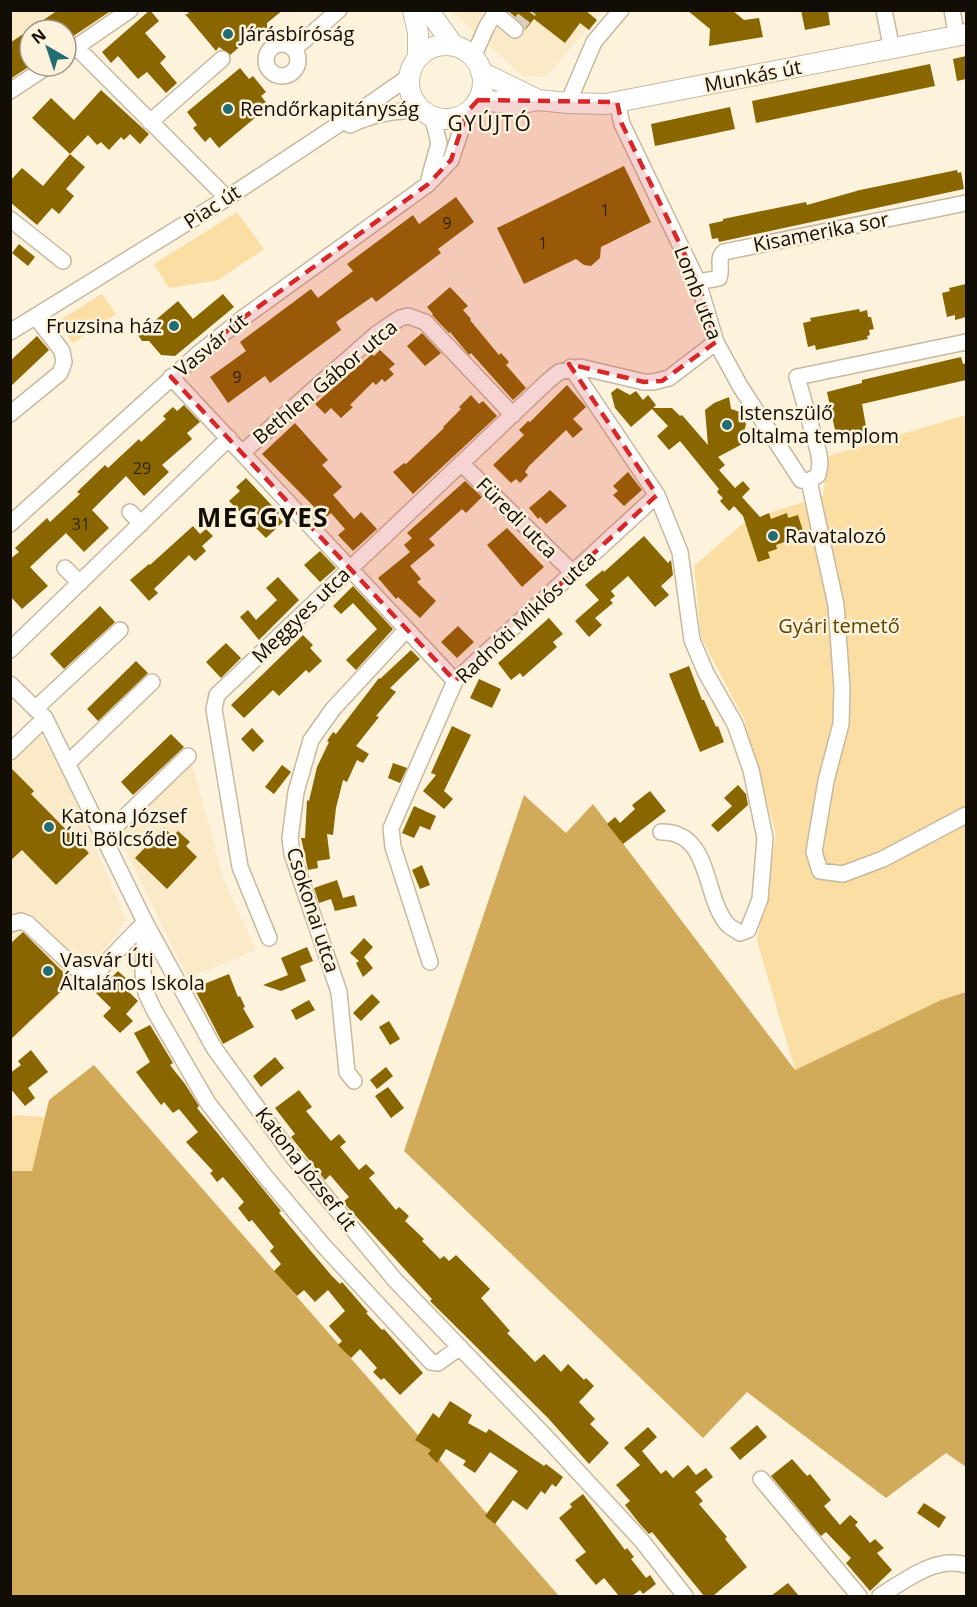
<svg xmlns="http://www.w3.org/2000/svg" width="977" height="1607" font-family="'Open Sans',sans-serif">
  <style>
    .built { fill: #fbeac8 }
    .green { fill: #fbdea3 }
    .forest { fill: #d1ab59 }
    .building { fill: #8a6600 }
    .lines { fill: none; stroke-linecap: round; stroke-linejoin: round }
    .minor-tunnel { stroke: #dad0bc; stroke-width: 15; stroke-dasharray: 15 8; stroke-linecap: butt }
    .minor-casing { stroke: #c6b99f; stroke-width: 18 }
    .major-casing { stroke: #c6b99f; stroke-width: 22 }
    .minor { stroke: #fff; stroke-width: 15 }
    .major { stroke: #fff; stroke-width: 20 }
    .marked { fill: #d62828; fill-opacity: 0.2; stroke: #d62828; stroke-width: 4.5; stroke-dasharray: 12 8; stroke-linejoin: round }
    .poi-dot { fill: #226c74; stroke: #fdf2dc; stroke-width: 2 }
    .labels { text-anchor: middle; stroke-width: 5; stroke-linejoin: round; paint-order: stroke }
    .number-label { font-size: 16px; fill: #302404 }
    .poi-label { font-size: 20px; fill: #120e05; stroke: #fdf2dc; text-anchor: start }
    .street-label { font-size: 20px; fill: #120e05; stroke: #fdf2dc }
    .park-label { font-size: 20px; fill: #5e4500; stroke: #fdf2dc }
    .neighbourhood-label { font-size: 21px; letter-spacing: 1.5px; fill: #120e05; stroke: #fdf2dc }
    .district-label { font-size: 26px; font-weight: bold; letter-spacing: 1.5px; fill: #120e05; stroke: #fdf2dc }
  </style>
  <rect width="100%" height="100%" fill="#fdf2dc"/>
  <path class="built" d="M11,11H143L66,62V30H30V66H60L11,99Z
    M451,11H602L546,77L523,76Z
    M39,733L58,762L126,919L115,937L79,977L11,1041V761Z
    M192,763L223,878L256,950L188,978L116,831Z"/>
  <path class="green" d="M237,212L264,249L218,280L169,288L154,264Z
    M102,294L116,314L73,343L57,322Z
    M966,415V992L941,1000L795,1070L757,941L776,835L744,719L701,637L694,566L741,525L769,513L823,496L828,456Z
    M10,1115L45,1117L32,1172L11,1171Z"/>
  <path class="forest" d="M524,795L566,833L593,804L795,1070L941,1000L966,992V1467L946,1453L886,1498L747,1392L703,1438L404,1151Z
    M94,1065L559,1596H11V1171H32L49,1100Z"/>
  <path class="building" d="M58,10H112L66,41V30H30V66L10,79V43Z
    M150,10L159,21L145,33L166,57L160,63L177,83L166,93L147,72L138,79L118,56L111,63L102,52Z
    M186,10H283L267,23V30L262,34H255L230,55L219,47L216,51L185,14H189Z
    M507,10H585L597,20L589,30L580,23L565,43L534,19L525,30L522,23Z
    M687,10H732L744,20L759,18L763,37L709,46L710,29Z
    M801,10H828L830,25L805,30Z
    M966,56V79L957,81L953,59Z
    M930,64L935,86L756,123L752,101Z
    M240,68L249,79L253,76L266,92L261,96L269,106L219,148L210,137L205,142L193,128L197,125L187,112Z
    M101,90L149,134L140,144L130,134L124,140L121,137L109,150L101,142L97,145L88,135L70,154L32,118L51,98L74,120Z
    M730,107L735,129L655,146L651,124Z
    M70,154L85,167L66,189L74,196L59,214L52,208L37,225L10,202V181L22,168L43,186Z
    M624,166L651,222L601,247L600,258L591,266L584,265L576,259L524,284L497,228Z
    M957,170L958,173L961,172L964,189L719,242L718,238L712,239L709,224L723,221V219L806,202L807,205L860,190Z
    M456,197L474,222L438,249L441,253L376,302L372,297L336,322L341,330L270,383L265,376L228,403L210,377L246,351L240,342L311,289L318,298L353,271L347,264L413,215L419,224Z
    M19,244L35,257L28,266L12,253Z
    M966,284V317L955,320V315L947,317L942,293L950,291L949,288Z
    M450,287L468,306L463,310L471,319L470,320L499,355L501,353L509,362L506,365L526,388L513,400L471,353L469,355L450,332L449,333L432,315L433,314L427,307Z
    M223,294L234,307L175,356L161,355L149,341H142L138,335L178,301L193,319Z
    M859,309L860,312L867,310L868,317H871L874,329L869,330L870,335L867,336L868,339L816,350L815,345L808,347L803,323L811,321L810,318Z
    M422,333L441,353L425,366L407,346Z
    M37,336L49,350L10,387V361Z
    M380,350L395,364L389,369L394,374L385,382L382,379L376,385L373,382L350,405L353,407L341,418L331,408L325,414L315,404L372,354L374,356Z
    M961,357L963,364L966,363V380L862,404L867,432L843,437V434L836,435L827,392L862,383V380Z
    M567,385L586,407L573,419L583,429L573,438L566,430L529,466L525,472L528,475L520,483L516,479L511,483L493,465L524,435L519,430L528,421L530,422Z
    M617,388L630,395L636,391L643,400L648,395L656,405L653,408H672L680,416L682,415L708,445L705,410L714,403L729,397L731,409L740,412L746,424L743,436L746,442L718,457L725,465L719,470L735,488L743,481L750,489L742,497L760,517L769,513L771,519L787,513L788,518L798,515L803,531L795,533L796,538L776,545L777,549L768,552L770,558L758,562L743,516L734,506L729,511L720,501L723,498L717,492L719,489L680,441L669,450L657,436L668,426L652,409L631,427L615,408L611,393Z
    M471,395L479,404L483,401L497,416L413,494L393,472L404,463L406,464L444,428L443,427L461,409L459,407Z
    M184,405L200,422L187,433L192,439L162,465L169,472L144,496L126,476L92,510L109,528L84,552L66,533L30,567L48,586L22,609L10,596V559L19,552L15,548L47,518L50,522L80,494L77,492L105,465L108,468L139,439L141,442L166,419L163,416L173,407L177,411Z
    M295,423L328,460L322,465L342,487L333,495L354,519L361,512L377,529L353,551L338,535L345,529L331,513L325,518L262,454Z
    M628,472L642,490L624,506L613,495L618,491L613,486Z
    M246,478L279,513L277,515L283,522L266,538L229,501L240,491L236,487Z
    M465,481L482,497L466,513L462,509L429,539L435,545L410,566L421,579L417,582L436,601L420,618L398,597L396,599L378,578L410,552L404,545L412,538L407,533Z
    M550,490L567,506L546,524L540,517L538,519L529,508Z
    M193,526L200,534L206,529L213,536L202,546L206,551L195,561L189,555L154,589L158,593L149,601L130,580L149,564L150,565Z
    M507,528L544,567L522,587L487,545Z
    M644,536L668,563L671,560L673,575L661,586L669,595L655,607L628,576L611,591L615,596L610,600L613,603L595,618L602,625L589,637L575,621L599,600L585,585L603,570L604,572Z
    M320,551L336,568L320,582L304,565Z
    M278,577L299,600L259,640L240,617L248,610L256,620L277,600L266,588Z
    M353,586L393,629L356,670L346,660L377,629L353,603L341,614L333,606Z
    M100,606L115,622L64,669L50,654Z
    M549,618L563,634L553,642L557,647L523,677L520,673L511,680L498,663Z
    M458,626L474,642L457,658L441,642Z
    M303,635L313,645L310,648L322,661L309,673L306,670L279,696L273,690L244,718L231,705Z
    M226,643L241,658L221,678L206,662Z
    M411,650L420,659L390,688L396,692L376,716L379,717L356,746L369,754L363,763L357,760L347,782L343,780L336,808L333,835L327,834L330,859L317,861L318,868L308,870L301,838H305L307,800L309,801L317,767L329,742L327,741L333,732L336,734L379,678L380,679Z
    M136,661L148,673L98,721L87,709Z
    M689,666L702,700H704L716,727L718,726L724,742L700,752L669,674Z
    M479,679L501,689L492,708L470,698Z
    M452,726L471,735L444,791L453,799L444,809L423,791L436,775L431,773Z
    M252,728L264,741L253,752L241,739Z
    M171,734L184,747L133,795L121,782Z
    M393,763L407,768L400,783L388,778Z
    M282,765L291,772L274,794L265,787Z
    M10,767L34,791L31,794L89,853L56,885L22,850L10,861Z
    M738,785L746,794L748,805L718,832L711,825L732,806L724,798Z
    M650,791L666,811L623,844L607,824L615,817L620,823L635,809L632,805Z
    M414,806L436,816L430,830L420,826L414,838L402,833Z
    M164,828L173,836L178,831L190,842L186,846L197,857L167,889L135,858Z
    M422,865L430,885L420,889L412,870Z
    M337,880L343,898L354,895L357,906L335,911L331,899L319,903L314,888Z
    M23,932L72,981L10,1040V944Z
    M364,938L373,947L364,957L373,968L363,977L356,963L359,961L350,953Z
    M307,947L313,961L300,966L306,981L281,991L263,985L288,975L281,958Z
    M118,971L130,982L124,987L138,1001L126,1014L133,1021L120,1033L103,1016L111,1008L96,993Z
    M229,974L238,997L240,996L245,1007L243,1008L254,1027L223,1044L194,988Z
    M372,994L380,1002L361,1021L353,1013Z
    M309,1000L315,1010L296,1020L291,1010Z
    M389,1021L400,1039L390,1045L379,1027Z
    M150,1025L173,1063L170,1065L185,1084L199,1106L197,1108L281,1211L279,1213L331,1275L340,1284L342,1282L368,1312L366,1313L382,1330L384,1329L423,1373L400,1395L384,1378L381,1380L373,1372L377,1368L360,1349L351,1358L338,1345L342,1341L329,1326L345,1311L328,1290L315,1302L304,1290L297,1296L274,1271L281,1264L270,1251L274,1247L252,1220L249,1222L238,1208L244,1202L223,1177L217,1182L210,1173L213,1171L186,1142L198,1132L179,1109L173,1113L164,1102L161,1105L136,1072L150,1062L134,1033Z
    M31,1050L48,1072L28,1088L35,1098L25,1106L10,1088V1073L21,1065L18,1061Z
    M275,1057L284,1068L261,1087L253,1076Z
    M386,1067L393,1076L377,1089L370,1080Z
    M388,1087L404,1108L391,1118L375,1096Z
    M299,1090L312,1107L306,1111L331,1141L339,1134L346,1142L340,1147L359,1170L366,1164L375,1173L369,1178L396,1210L399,1207L409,1216L405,1221L424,1239L422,1241L440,1259L444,1256L449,1261L456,1255L490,1289L481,1298L510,1331L507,1333L535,1362L544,1354L561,1372L568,1364L584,1380L586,1378L594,1386L579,1402L595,1419L590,1424L609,1443L589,1464L548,1418L430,1301L432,1299L343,1202L349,1197L330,1175L325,1180L291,1137L295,1134L275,1108Z
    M450,1401L472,1415L468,1423L486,1433L489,1429L544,1466L546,1464L563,1477L556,1487L552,1484L545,1494L541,1491L527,1510L513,1500L495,1524L485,1516L518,1471L490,1452L475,1473L463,1465L466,1461L446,1449L437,1463L428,1454L431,1450L415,1440L433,1413L439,1418Z
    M757,1425L767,1437L740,1460L730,1448Z
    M648,1427L657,1437L642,1451L661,1474L666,1470L673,1478L688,1465L696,1475L706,1468L713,1477L695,1492L703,1501L699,1504L727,1537L725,1539L747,1567L713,1596H704L652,1532L649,1534L639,1523L625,1505L630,1501L616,1485L640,1465L624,1448Z
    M792,1459L807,1476L810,1474L831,1500L824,1506L840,1525L850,1515L858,1522L855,1525L870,1543L875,1539L884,1548L877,1553L892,1570L870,1591L846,1563L851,1558L826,1532L821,1536L771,1476Z
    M583,1494L625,1550L627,1548L634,1557L631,1559L646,1578L650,1575L656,1584L643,1594L640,1590L632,1596H619L604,1578L596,1585L575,1560L586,1552L559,1518L572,1507L570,1504Z
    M924,1503L946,1517L939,1528L917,1513Z
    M788,1583L799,1596H771Z"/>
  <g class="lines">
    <path class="minor-tunnel" d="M515,30L530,10"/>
    <g class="minor-casing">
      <path id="minor" d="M884,10L892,50
        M952,10L957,37
        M495,13L515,30
        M266 60a16 16 0 1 1 32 0a16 16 0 1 1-32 0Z
        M76,47L227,198
        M294,49L339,10
        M66,54L130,10
        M473,57L487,26L497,10
        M10,91L48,66
        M617,102L622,124L698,282L716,342L740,386L801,480L809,481L818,475L820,464L819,454L797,377L966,342
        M568,103L594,42L621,10
        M150,122L222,59
        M350,125C372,114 397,110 422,110
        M429,179L439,143L432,116
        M10,219L63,261
        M698,282L719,278C723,269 716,259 724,252L966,203
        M10,332L227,198L374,101L410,76
        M571,367L657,495L680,552L692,640L706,673L735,724L751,770L765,838L760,899L748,930L740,933C736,930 731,928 728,925C703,898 712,831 661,832
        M171,377L455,681
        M10,414L60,373L64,362L62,351L36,317
        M243,452L375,335L400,318L408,316L425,322L513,415
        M462,464L572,572
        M809,481L836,605L842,688L841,724L826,781L814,852L820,871L843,874L883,859L966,815
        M130,512L141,524
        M10,524L199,353L243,318L427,185L451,160L467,112
        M65,568L80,583
        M10,650L229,438
        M10,684L45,718L145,922L214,1048L293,1157L395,1280L545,1436L642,1541L685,1596
        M35,709L120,630
        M10,752L45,718
        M68,763L152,682
        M104,837L188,756
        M145,922L143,973L146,993L154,1010L208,1103L265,1176L323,1245L431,1362L438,1363L460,1347
        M10,924L21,921L28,924L74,967L89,976L97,972L145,922
        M269,938L240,867L214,709L217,695L548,381L559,372L580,367L644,382H653L669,378L716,342
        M430,962L393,847L391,828L455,681L657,495
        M354,1081L347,1072L339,992L292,854L290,838L296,792L311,740L333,709L406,630
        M761,1479L859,1596
        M880,1596C906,1580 935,1556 966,1565"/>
    </g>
    <g class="major-casing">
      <path id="major" d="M413,10L418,33V58
        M428,10L454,46
        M409 82a37 37 0 1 1 74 0a37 37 0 1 1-74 0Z
        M481,72L538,100
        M478,100L517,104L538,100L568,103L606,104L966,34"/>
    </g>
    <use href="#minor" class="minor"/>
    <use href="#major" class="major"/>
  </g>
  <path class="marked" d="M478,100L617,102L622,124L698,282L716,342L662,381L644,382L569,364L657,495L455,681L171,377L243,318L427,185L451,160L467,112Z"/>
  <g class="poi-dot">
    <circle cx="228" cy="34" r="6"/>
    <circle cx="228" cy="109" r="6"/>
    <circle cx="174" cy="326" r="6"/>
    <circle cx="727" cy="425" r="6"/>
    <circle cx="773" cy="536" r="6"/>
    <circle cx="49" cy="827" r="6"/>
    <circle cx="48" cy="971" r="6"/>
  </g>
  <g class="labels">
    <g class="number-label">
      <text x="605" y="216">1</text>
      <text x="447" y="229">9</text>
      <text x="543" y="249">1</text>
      <text x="237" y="383">9</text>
      <text x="142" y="474">29</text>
      <text x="81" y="530">31</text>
    </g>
    <g class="poi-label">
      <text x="240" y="41">Járásbíróság</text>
      <text x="240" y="116">Rendőrkapitányság</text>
      <text x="162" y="333" text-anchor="end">Fruzsina ház</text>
      <text x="739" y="420">Istenszülő<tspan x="739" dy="23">oltalma templom</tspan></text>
      <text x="785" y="543">Ravatalozó</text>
      <text x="61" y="823">Katona József<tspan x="61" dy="23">Úti Bölcsőde</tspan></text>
      <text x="60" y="967">Vasvár Úti<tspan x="60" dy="23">Általános Iskola</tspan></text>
    </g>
    <g class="street-label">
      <text transform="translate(753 76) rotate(-11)" y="7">Munkás út</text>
      <text transform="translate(212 207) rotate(-33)" y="7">Piac út</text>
      <text transform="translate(821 232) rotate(-11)" y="7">Kisamerika sor</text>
      <text transform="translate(698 293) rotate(69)" y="7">Lomb utca</text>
      <text transform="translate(211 345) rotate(-39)" y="7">Vasvár út</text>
      <text transform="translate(325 382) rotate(-40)" y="7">Bethlen Gábor utca</text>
      <text transform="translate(517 518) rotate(45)" y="7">Füredi utca</text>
      <text transform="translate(301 615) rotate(-44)" y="7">Meggyes utca</text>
      <text transform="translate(526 617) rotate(-43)" y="7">Radnóti Miklós utca</text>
      <text transform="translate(313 910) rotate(72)" y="7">Csokonai utca</text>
      <text transform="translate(306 1169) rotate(52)" y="7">Katona József út</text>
    </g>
    <g class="park-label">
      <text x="839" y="633">Gyári temető</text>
    </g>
    <g class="neighbourhood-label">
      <text x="490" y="131">GYÚJTÓ</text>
    </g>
    <g class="district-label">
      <text x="263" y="527">MEGGYES</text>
    </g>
  </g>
  <rect width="977" height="1607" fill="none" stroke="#120e05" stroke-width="24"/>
  <g transform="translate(48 48) rotate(321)"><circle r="28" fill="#fdf2dc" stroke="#9f9786" stroke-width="1.5"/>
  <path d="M0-4.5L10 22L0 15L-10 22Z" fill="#226c74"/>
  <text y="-9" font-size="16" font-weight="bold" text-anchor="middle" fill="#120e05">N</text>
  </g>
</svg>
